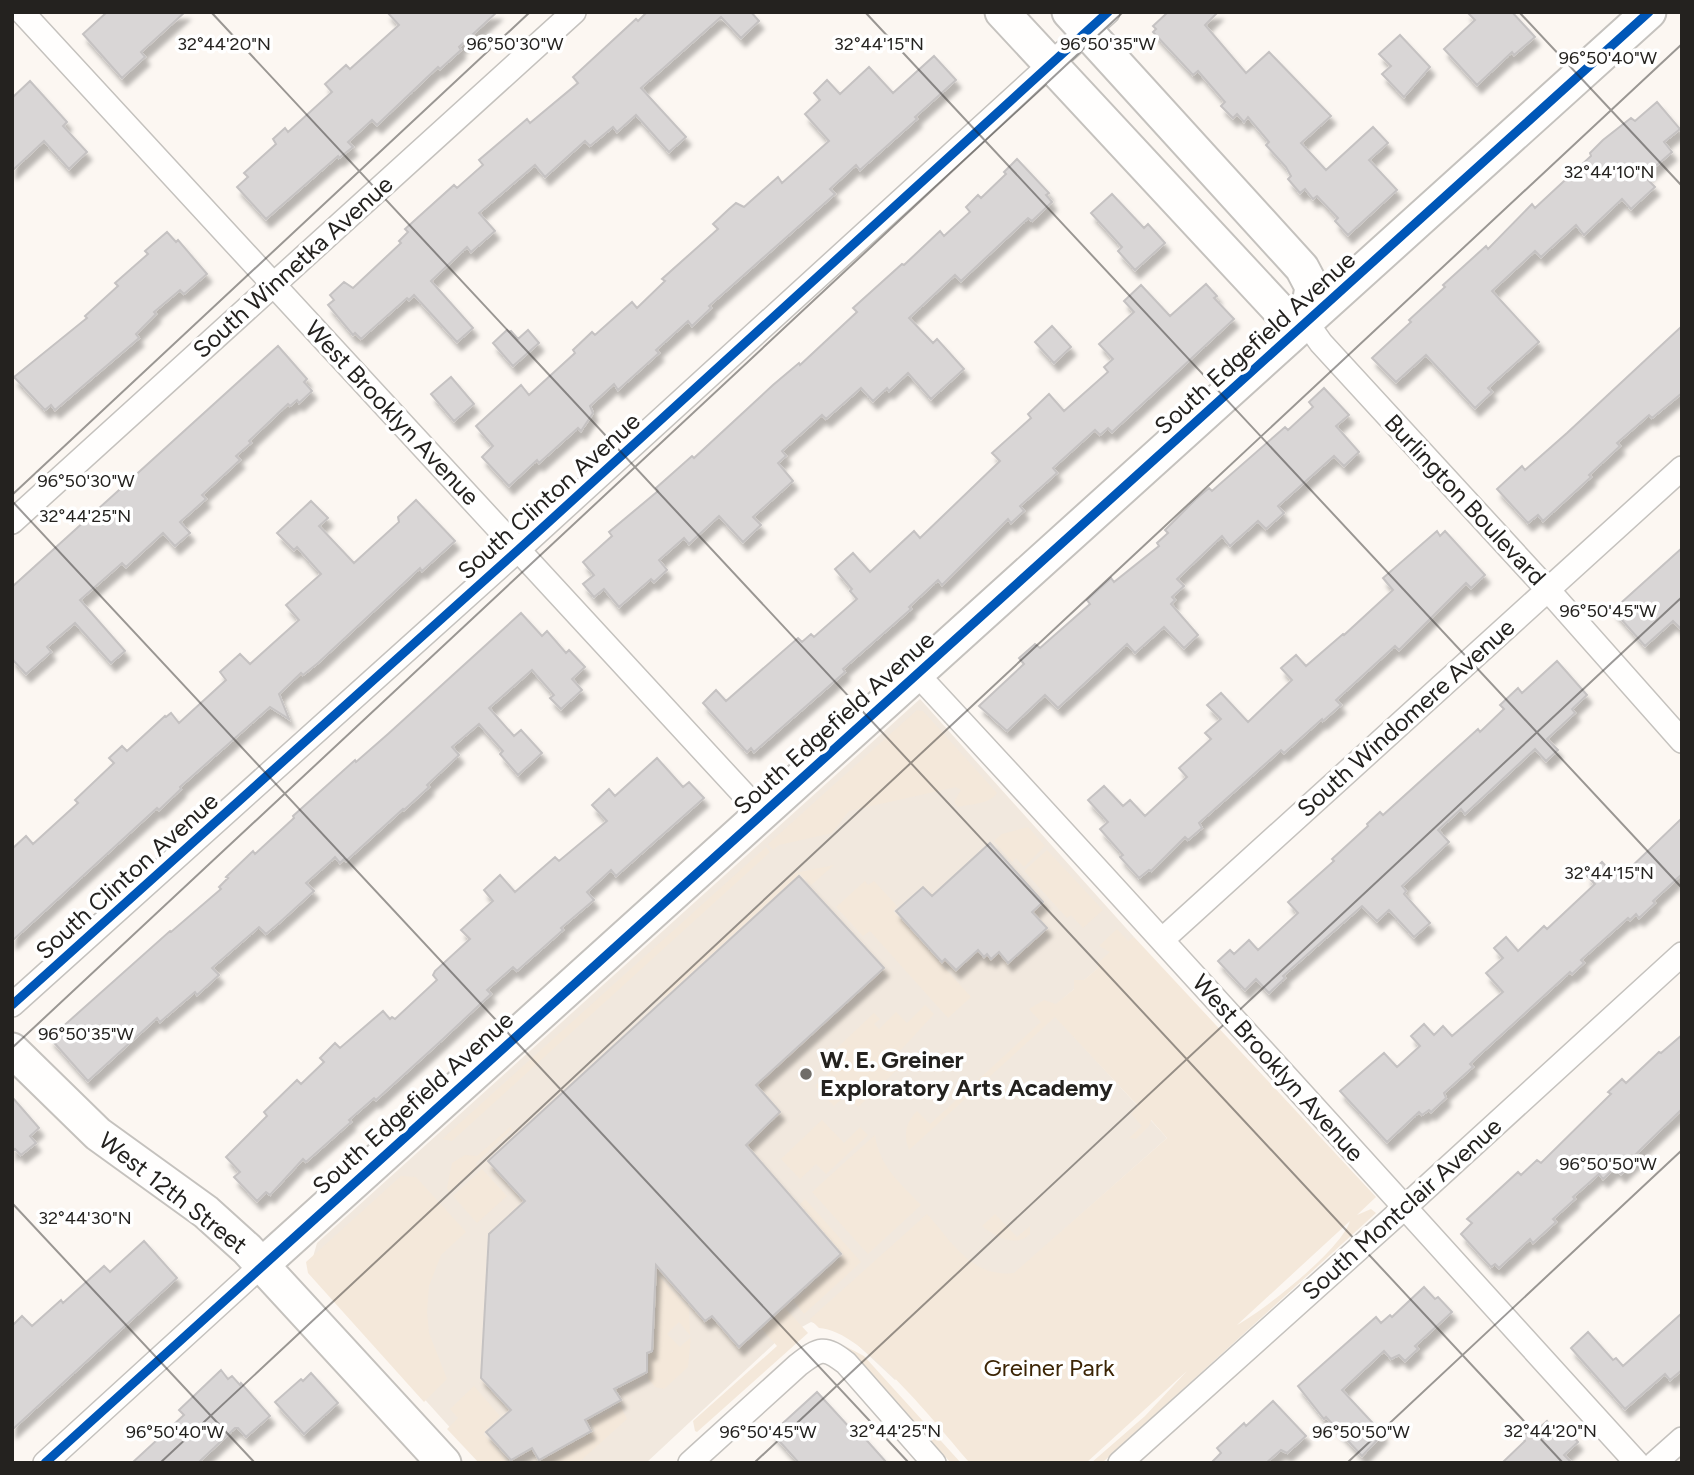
<svg xmlns="http://www.w3.org/2000/svg" width="1694" height="1475" font-family="Figtree,sans-serif">
  <style>
    .built { fill: #f1e8de }
    .green { fill: #f4e8da; fill-rule: evenodd }
    .building { fill: #d9d6d6; stroke: #c5c2c2; stroke-width: 2; filter: url(#shadow) }
    .lines { fill: none; stroke-linecap: round; stroke-linejoin: round }
    .street-casing { stroke: #c5c2be; stroke-width: 26 }
    .secondary-casing { stroke: #c5c2be; stroke-width: 37 }
    .street { stroke: #fffefd; stroke-width: 23 }
    .secondary { stroke: #fffefd; stroke-width: 33 }
    .cycleway-casing { stroke: #fff; stroke-width: 13 }
    .cycleway { stroke: #0057b8; stroke-width: 9 }
    .ticks { fill: none; stroke: #24221f; stroke-width: 2; stroke-opacity: 0.45 }
    .poi-dot { fill: #706d69; stroke: #fff; stroke-width: 2.5 }
    .labels { text-anchor: middle; stroke-width: 7; stroke-linejoin: round; paint-order: stroke }
    .street-label { font-size: 24px; fill: #24221f; stroke: #fff }
    .poi-label { font-size: 24px; font-weight: bold; fill: #24221f; stroke: #fff; text-anchor: start }
    .park-label { font-size: 24px; fill: #3b2404; stroke: #fff }
    .ticks-label { font-size: 18px; text-anchor: middle; fill: #24221f; stroke: #fff; stroke-width: 7; stroke-linejoin: round; paint-order: stroke }
  </style>
  <defs>
    <filter id="shadow"><feDropShadow dx="4.5" dy="8" stdDeviation="2" flood-color="#0004"/></filter>
  </defs>
  <rect width="100%" height="100%" fill="#fcf7f2"/>
  <path class="built" d="M920,699L1134,937L1050,1010L1167,1138L895,1380L848,1336L811,1322L778,1340L646,1463H482L309,1271L317,1243Z"/>
  <path class="green" d="M917,710L923,711L997,793C990,804 971,804 958,807L954,802L961,790L956,787L849,811L832,833L779,845L773,850L768,844Z
    M1028,827L1045,846L1024,867L1016,858L1012,862L994,841L1002,834Z
    M766,847L770,852L452,1141L442,1139Z
    M1047,850L1103,910L1083,928L1071,915L1067,918L1024,871Z
    M834,865L811,885L800,874L665,997L662,994L795,873Z
    M865,881L868,885L874,881L897,906L893,911L971,997L948,1018L870,931L863,936L836,907Z
    M1117,929L1128,941L1134,937L1376,1197L1357,1215L1371,1209L1376,1213L1102,1463H1091L1145,1416L1187,1371L1086,1463H970C939,1428 864,1330 819,1328L810,1319L927,1214C952,1242 972,1278 1014,1273L1167,1138L1151,1120L1149,1126L1136,1139L1129,1138L1142,1126L1131,1114L1138,1106L1055,1017L909,1150C903,1134 906,1123 917,1111L930,1124L1041,1022L1029,1009L1044,1000L1056,1004L1074,989V980H1084L1098,968V963L1110,952L1099,946ZM1350,1221C1341,1250 1263,1311 1237,1325Z
    M925,1005L934,1014L899,1052L907,1060L858,1107L848,1098L858,1089L856,1086L834,1106L815,1086L846,1057L837,1048L874,1013L880,1019L874,1024L879,1029L896,1012L907,1023Z
    M822,1120L844,1143L860,1127L868,1135L826,1174L816,1164L800,1179L781,1159Z
    M510,1127L512,1129L476,1163L477,1166L449,1192L447,1188L452,1163L465,1155L477,1156Z
    M875,1135C879,1166 900,1183 921,1205L868,1254L812,1192Z
    M482,1169L507,1196L477,1223L453,1196Z
    M401,1176L416,1177L466,1232L441,1255L429,1286L427,1312L429,1333L447,1379L424,1402L308,1273L306,1262Z
    M805,1199L861,1262L804,1314L794,1301L844,1255L800,1204Z
    M995,1214L1017,1237L1030,1226V1234C1016,1248 996,1237 982,1226Z
    M658,1275L689,1309L690,1335L679,1322L667,1334L680,1347L691,1337L688,1367L664,1389L655,1387L648,1378L649,1355L654,1352Z
    M785,1308L808,1333L697,1432L695,1431L693,1421L777,1346L762,1329Z
    M843,1345L864,1356L961,1463H951Z
    M474,1386L500,1416L483,1434L508,1463H479L447,1429L458,1418L450,1409Z
    M620,1405L627,1419L578,1463H538L595,1431L590,1421Z"/>
  <path class="building" d="M107,12H185L141,52L145,57L122,78L83,34Z
    M387,12H497L459,47L461,50L440,69L438,67L377,125L372,120L348,142L353,147L339,158L338,156L266,219L237,187L248,177L244,173L276,144L273,139L285,128L288,132L332,92L325,84L346,65L350,69L399,25Z
    M647,12H751L759,21L741,38L721,17L641,88L686,137L669,152L636,115L617,132L613,127L590,146L585,141L545,177L535,165L479,213L495,231L471,252L467,247L431,281L473,328L457,342L414,295L409,300L407,298L361,339L355,333L353,335L328,305L334,300L330,295L344,282L353,288L401,243L399,241L408,232L405,229L454,185L457,188L483,165L479,160L527,119L530,123L578,83L573,77L636,19L638,21Z
    M1168,12H1218L1205,25L1246,73L1269,52L1331,116L1301,143L1326,170L1373,127L1388,143L1369,160L1397,190L1348,235L1335,221L1338,218L1317,196L1313,199L1305,189L1300,193L1288,179L1291,176L1286,167L1266,145L1269,142L1248,117L1244,122L1237,114L1233,118L1221,106L1225,102L1198,71L1193,75L1153,32L1156,29L1153,26Z
    M1467,12H1512L1535,37L1514,55L1512,52L1477,85L1444,49L1475,20Z
    M1400,35L1430,67L1404,97L1382,74L1391,66L1379,54Z
    M934,56L956,80L915,117L917,119L860,170L856,165L830,189L835,194L709,306L711,308L692,326L688,321L656,350L659,353L618,390L614,384L590,406L593,413L581,431L578,428L539,463L537,460L509,486L482,457L493,446L476,426L521,385L529,395L575,353L573,350L592,332L595,335L632,302L637,308L665,281L662,279L718,229L713,224L729,209L736,203L744,207L778,177L782,183L829,141L805,114L820,100L814,93L827,80L840,94L869,67L893,93Z
    M30,81L67,122L63,126L87,152L69,169L44,141L12,171V98Z
    M1657,102L1680,129L1664,142L1672,152L1644,176L1655,187L1631,209L1622,199L1584,235L1576,225L1541,257L1535,251L1492,291L1539,342L1488,388L1492,392L1475,408L1426,355L1396,382L1372,358L1411,322L1409,320L1445,287L1443,285L1486,246L1488,249L1532,204L1535,208L1591,156L1590,153L1603,140L1631,118L1635,121Z
    M1017,159L1049,193L1046,195L1052,202L1032,221L1028,218L961,281L955,275L909,318L933,343L937,339L964,369L931,399L908,373L889,391L887,388L873,401L861,388L826,419L822,415L782,451L786,456L778,463L793,481L753,517L761,525L743,542L719,516L689,544L684,538L659,560L667,570L654,582L651,579L619,607L604,589L594,597L583,584L594,575L583,562L612,536L609,532L658,491L656,488L692,456L694,458L773,385L799,363L800,365L857,312L853,308L902,264L904,265L940,231L944,236L970,212L966,207L978,195L981,198L1006,174L1004,172Z
    M1112,194L1144,228L1148,224L1165,243L1135,270L1118,251L1122,247L1091,213Z
    M167,232L176,242L178,240L207,274L184,294L180,290L154,312L156,314L136,334L139,338L55,410L51,405L45,410L14,377L87,318L85,316L118,286L115,283L148,254L145,251Z
    M1206,284L1217,296L1214,298L1234,319L1112,432L1108,428L1100,435L1095,430L1053,468L1057,473L1020,506L1024,511L1011,523L1008,519L942,585L938,580L909,607L911,609L843,669L845,672L754,752L751,748L747,752L703,703L716,690L726,701L798,638L802,642L811,634L814,637L857,599L850,591L852,589L835,569L853,553L870,572L914,531L920,538L1000,461L992,453L1031,418L1028,414L1049,394L1064,411L1108,372L1104,367L1113,359L1099,344L1134,312L1124,301L1141,285L1170,316Z
    M1052,326L1071,347L1054,363L1035,342Z
    M1682,326V393L1652,418L1649,415L1617,443L1620,446L1589,475L1591,477L1543,521L1538,515L1528,523L1497,489L1522,466L1525,470L1567,433Z
    M507,330L509,332L511,331L518,339L528,330L539,343L513,366L493,343Z
    M278,346L307,379L304,382L312,391L299,403L297,400L290,406L288,404L249,441L251,443L236,456L240,460L202,495L206,499L180,522L190,533L175,546L163,533L126,567L122,563L80,600L125,651L111,663L75,623L47,647L51,652L26,674L12,659V587Z
    M451,377L474,404L454,421L431,394Z
    M1324,388L1349,415L1336,426L1359,452L1344,466L1334,456L1278,506L1284,513L1266,529L1258,521L1230,546L1222,536L1177,579L1184,586L1172,597L1175,600L1171,604L1198,635L1184,648L1164,627L1135,653L1127,644L1058,708L1045,695L1007,731L979,706L1024,664L1019,658L1035,644L1040,648L1090,604L1087,600L1111,578L1114,582L1159,546L1157,543L1168,533L1165,530L1196,499L1209,488L1212,491L1285,427L1288,430L1313,407L1309,402Z
    M416,500L455,541L422,571L420,568L318,663L303,675L301,673L279,694L289,719L270,707L180,787L181,789L159,810L157,808L12,941V849L26,836L33,844L78,803L75,800L114,763L109,758L122,746L127,751L165,716L166,717L171,713L179,723L226,680L220,672L240,654L250,664L299,620L286,605L321,574L297,547L294,550L277,533L311,501L328,518L319,526L354,563L399,522L398,517Z
    M1437,531L1440,536L1445,531L1485,575L1471,588L1466,583L1399,650L1395,646L1336,700L1341,705L1323,721L1322,719L1284,753L1281,750L1199,823L1202,828L1188,840L1185,837L1151,871L1149,870L1139,878L1120,857L1123,855L1100,829L1108,822L1088,800L1104,786L1123,806L1130,800L1145,816L1187,777L1179,768L1211,739L1205,733L1221,719L1207,705L1221,693L1248,722L1292,680L1281,668L1296,655L1306,666L1343,634L1344,635L1393,590L1383,578Z
    M1682,548V630L1673,621L1645,646L1613,610Z
    M521,613L542,636L547,631L566,653L569,650L585,667L572,679L582,690L561,709L550,698L554,695L532,670L489,708L514,736L521,730L542,753L518,775L500,754L503,751L479,724L452,747L459,755L427,785L429,787L404,810L403,809L346,861L344,859L340,863L335,857L332,860L306,883L314,891L279,923L266,934L259,927L212,968L219,975L197,995L195,992L160,1022L157,1018L88,1081L50,1038L170,931L171,932L221,889L219,887L228,878L226,877L253,851L255,854L294,818L293,816L355,760L356,762L388,734Z
    M1557,661L1587,695L1572,709L1575,713L1547,739L1558,750L1546,761L1535,749L1465,814L1461,809L1438,830L1449,842L1402,886L1406,891L1404,894L1430,923L1414,937L1389,910L1377,921L1362,906L1283,976L1285,978L1269,993L1256,979L1245,990L1218,961L1230,950L1234,954L1249,940L1258,950L1298,913L1288,902L1334,861L1332,859L1368,826L1367,824L1380,812L1383,815L1478,729L1480,732L1504,709L1500,705L1518,688L1522,693Z
    M657,758L683,787L689,782L704,798L616,876L611,870L587,892L594,900L561,928L563,930L517,971L513,967L487,990L491,994L442,1040L376,1100L374,1098L349,1120L351,1122L306,1162L303,1159L270,1195L266,1192L257,1201L234,1177L240,1172L226,1157L267,1116L264,1112L297,1080L301,1084L324,1062L320,1058L335,1043L340,1048L383,1011L390,1019L392,1017L395,1019L437,980L433,975L435,971L470,939L461,930L493,901L484,890L500,875L515,892L555,857L559,861L607,821L592,805L609,789L615,796Z
    M1682,818V874L1653,901L1655,903L1639,918L1636,914L1630,920L1628,918L1581,960L1584,963L1572,974L1570,972L1476,1058L1470,1064L1473,1067L1444,1093L1446,1098L1431,1112L1429,1110L1422,1115L1419,1112L1387,1142L1340,1091L1384,1053L1397,1067L1420,1046L1411,1036L1424,1024L1434,1035L1443,1026L1452,1036L1503,992L1486,973L1503,958L1494,948L1506,937L1518,951L1544,926L1547,929L1595,884L1587,876L1602,862L1615,876L1623,869L1626,872Z
    M990,843L1043,902L1032,912L1047,928L1008,963L999,952L991,959L987,954L984,957L978,950L956,970L945,959L942,962L896,911L923,887L932,896Z
    M799,876L884,968L756,1085L780,1112L746,1145L841,1254L739,1347L712,1316L705,1321L656,1265L652,1351L647,1353V1372L614,1389L621,1400L585,1420L591,1431L539,1460L532,1448L511,1460L486,1432L511,1410L481,1378L489,1234L525,1201L488,1161Z
    M1682,1035V1109L1634,1156L1637,1159L1621,1174L1615,1168L1603,1179L1599,1174L1573,1197L1575,1199L1553,1219L1556,1222L1533,1243L1530,1239L1499,1268L1495,1264L1491,1267L1461,1234L1472,1223L1467,1219L1518,1172L1521,1175L1537,1160L1541,1163L1611,1094L1608,1092L1622,1079L1626,1083L1659,1052L1661,1053Z
    M12,1097L39,1128L30,1136L36,1143L21,1155L15,1149L12,1152Z
    M144,1241L177,1278L12,1430V1326L22,1316L32,1326L61,1300L63,1303L104,1266L110,1272Z
    M1424,1287L1435,1299L1438,1297L1452,1312L1415,1346L1418,1349L1405,1361L1399,1355L1391,1359L1384,1351L1342,1390L1383,1434L1362,1456L1326,1417L1324,1419L1298,1386L1376,1317L1381,1323L1390,1315L1392,1317Z
    M1682,1313V1370L1670,1380L1665,1374L1625,1409L1571,1348L1588,1332L1613,1360L1616,1358L1623,1366Z
    M221,1370L228,1379L232,1376L240,1385L241,1383L270,1416L246,1437L238,1428H235L198,1463H132L184,1415L179,1410Z
    M311,1373L338,1403L304,1434L275,1402L301,1379L303,1381Z
    M817,1392L850,1428L853,1425L887,1463H799L772,1433Z
    M1273,1401L1306,1436L1287,1453L1281,1450L1266,1463H1211L1221,1453L1217,1448L1244,1423L1246,1426Z
    M1547,1421L1560,1436L1567,1430L1578,1442L1564,1455L1572,1463H1502L1525,1441L1522,1437L1534,1426L1537,1430Z"/>
  <g class="lines">
    <g class="street-casing">
      <path id="street" d="M22,12L761,813
        M1306,322L1321,343L1548,590L1682,741
        M12,522L574,12
        M917,674C1160,935 1397,1200 1637,1463
        M1162,940L1682,468
        M12,1005L518,550L1108,12
        M45,1463L262,1265
        M690,1463L798,1365C820,1348 824,1346 846,1363L934,1463
        M1120,1463L1404,1208L1682,954
        M1655,1463L1682,1439"/>
    </g>
    <g class="secondary-casing">
      <path id="secondary" d="M1002,12L1281,312L1306,322
        M1069,12L1302,268L1312,287L1306,322
        M12,1050L98,1134L206,1212L247,1249L444,1463
        M262,1265L1649,12"/>
    </g>
    <use href="#street" class="street"/>
    <use href="#secondary" class="secondary"/>
    <g class="cycleway-casing">
      <path id="cycleway" d="M12,1005L518,550L1108,12
        M45,1463L1649,12"/>
    </g>
    <use href="#cycleway" class="cycleway"/>
  </g>
  <path class="ticks" d="M211,12L1563,1463M865,12L1682,888M1519,12L1682,186M12,495L530,12M12,501L909,1463M12,1048L1123,12M12,1203L255,1463M160,1463L1682,44M754,1463L1682,597M1347,1463L1682,1150"/>
  <circle class="poi-dot" cx="806" cy="1074" r="7"/>
  <g class="labels">
    <g class="street-label">
      <text transform="translate(293 267) rotate(-42)" y="8">South Winnetka Avenue</text>
      <text transform="translate(1255 343) rotate(-42)" y="8">South Edgefield Avenue</text>
      <text transform="translate(392 413) rotate(47)" y="8">West Brooklyn Avenue</text>
      <text transform="translate(549 496) rotate(-42)" y="8">South Clinton Avenue</text>
      <text transform="translate(1465 500) rotate(47)" y="8">Burlington Boulevard</text>
      <text transform="translate(1406 718) rotate(-42)" y="8">South Windomere Avenue</text>
      <text transform="translate(834 723) rotate(-42)" y="8">South Edgefield Avenue</text>
      <text transform="translate(127 876) rotate(-42)" y="8">South Clinton Avenue</text>
      <text transform="translate(1278 1068) rotate(48)" y="8">West Brooklyn Avenue</text>
      <text transform="translate(413 1103) rotate(-42)" y="8">South Edgefield Avenue</text>
      <text transform="translate(173 1193) rotate(38)" y="8">West 12th Street</text>
      <text transform="translate(1402 1209) rotate(-42)" y="8">South Montclair Avenue</text>
    </g>
    <g class="poi-label">
      <text x="820" y="1068">W. E. Greiner<tspan x="820" dy="28">Exploratory Arts Academy</tspan></text>
    </g>
    <g class="park-label">
      <text x="1049" y="1376">Greiner Park</text>
    </g>
  </g>
  <g class="ticks-label">
    <text x="515" y="50">96°50'30"W</text>
    <text x="1108" y="50">96°50'35"W</text>
    <text x="224" y="50">32°44'20"N</text>
    <text x="879" y="50">32°44'15"N</text>
    <text x="1608" y="64">96°50'40"W</text>
    <text x="1609" y="178">32°44'10"N</text>
    <text x="86" y="487">96°50'30"W</text>
    <text x="85" y="522">32°44'25"N</text>
    <text x="1608" y="617">96°50'45"W</text>
    <text x="1609" y="879">32°44'15"N</text>
    <text x="86" y="1040">96°50'35"W</text>
    <text x="1608" y="1170">96°50'50"W</text>
    <text x="85" y="1224">32°44'30"N</text>
    <text x="895" y="1437">32°44'25"N</text>
    <text x="1550" y="1437">32°44'20"N</text>
    <text x="175" y="1438">96°50'40"W</text>
    <text x="768" y="1438">96°50'45"W</text>
    <text x="1361" y="1438">96°50'50"W</text>
  </g>
  <rect width="1694" height="1475" fill="none" stroke="#24221f" stroke-width="28"/>
</svg>
